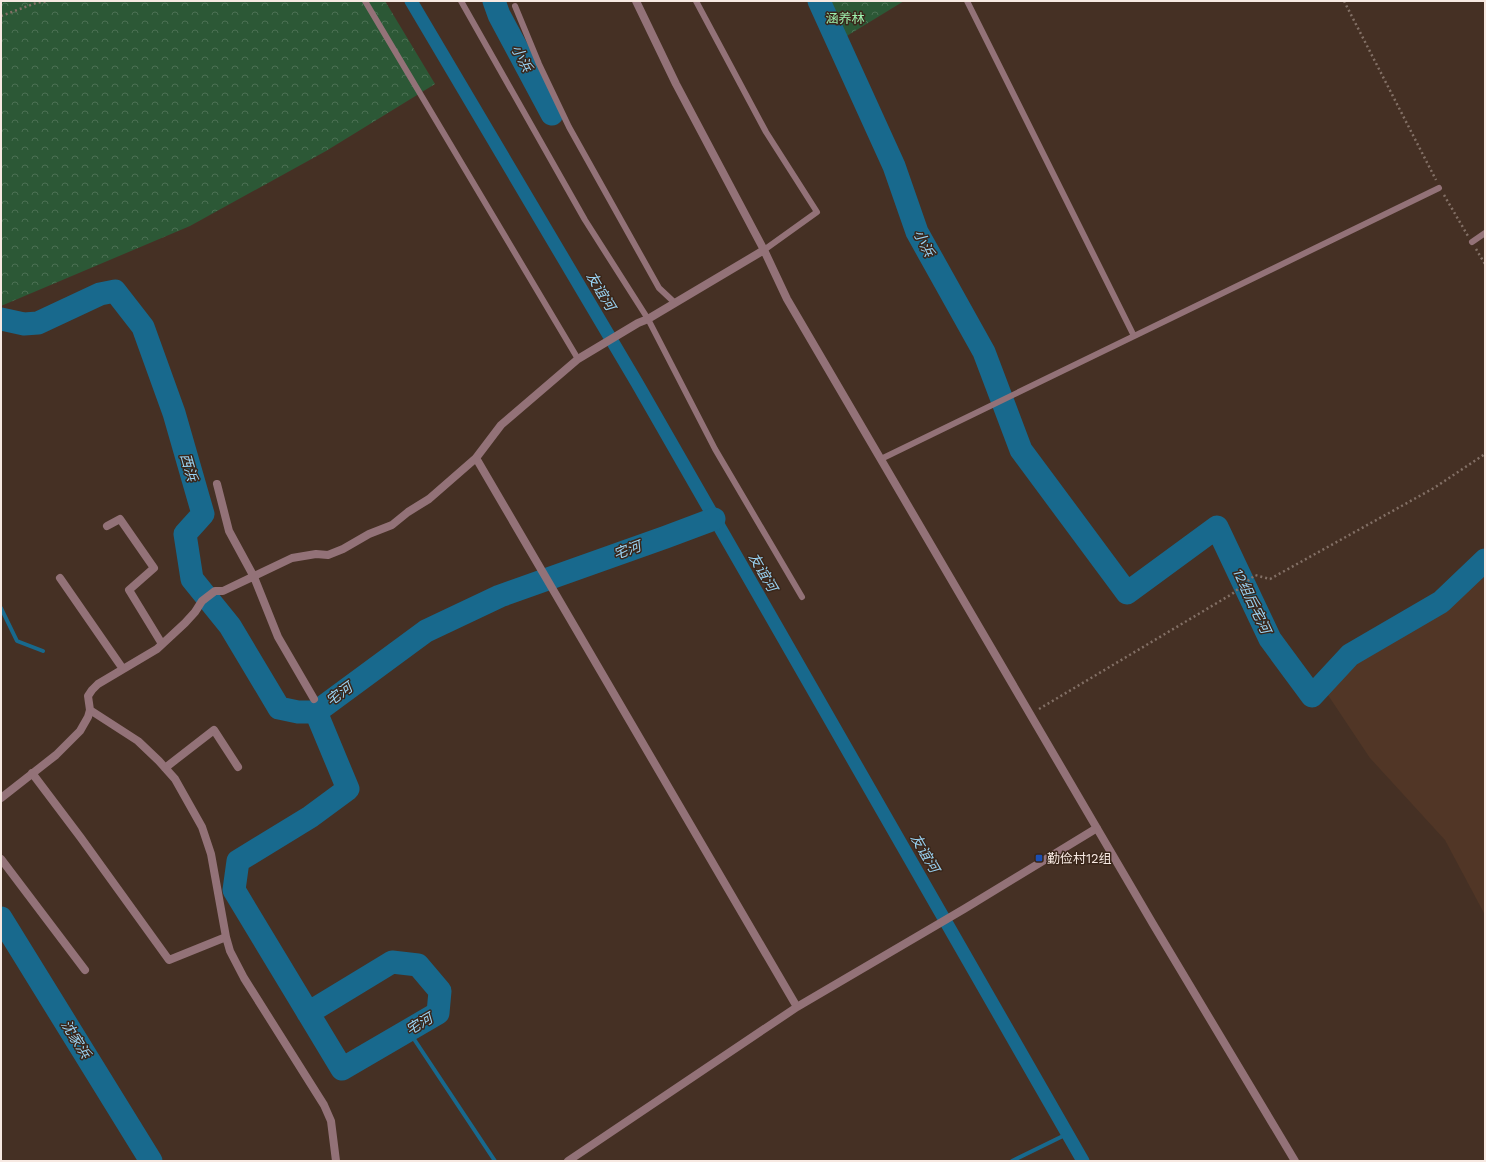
<svg xmlns="http://www.w3.org/2000/svg" width="1486" height="1162" font-family="'Work Sans','Noto Sans SC',sans-serif">
  <style>
    .built { fill: #513626 }
    .forest { fill: url(#forest-crowns) }
    .lines { fill: none; stroke-linecap: round; stroke-linejoin: round }
    .stream { stroke: #18698d; stroke-width: 4 }
    .canal { stroke: #18698d; stroke-width: 13 }
    .river { stroke: #18698d; stroke-width: 23 }
    .path { stroke: #837066; stroke-width: 2.5; stroke-dasharray: 2 3; stroke-linecap: butt }
    .lane { stroke: #937278; stroke-width: 6 }
    .street { stroke: #937278; stroke-width: 8 }
    .transit-dot { fill: #1a4fb4; stroke: #3a261a; stroke-width: 1.5 }
    .labels { text-anchor: middle; stroke-width: 3; stroke-linejoin: round; paint-order: stroke }
    .park-label { font-size: 13px; fill: #9cf0ad; stroke: #3a261a }
    .poi-label { font-size: 13px; fill: #f7e9e2; stroke: #3a261a; text-anchor: start }
    .water-label { font-size: 14px; font-style: italic; fill: #9ad3f3; stroke: #3a261a }
  </style>
  <defs>
    <pattern id="forest-crowns" width="20" height="18" patternUnits="userSpaceOnUse"><rect width="20" height="18" fill="#2c5836"/><path d="M2 6a3 3 0 1 1 6 0M12 15a3 3 0 1 1 6 0" fill="none" stroke="#4b7053"/></pattern>
  </defs>
  <rect width="100%" height="100%" fill="#453024"/>
  <path class="built" d="M1485,563V915L1445,840L1370,758L1322,686Z"/>
  <path class="forest" d="M1,1H385L435,84L326,151L190,226L1,306Z
    M818,1H904L837,42Z"/>
  <g class="lines">
    <path class="stream" d="M1,608L17,641L43,651
      M408,1030L495,1161
      M1012,1161L1067,1134"/>
    <path class="canal" d="M411,1L637,383L1083,1161"/>
    <path class="river" d="M494,1L499,15L552,114
      M819,1L894,166L917,232L984,352L1021,450L1127,593L1217,527L1270,639L1312,696L1350,655L1441,602L1485,560
      M1,319L24,324L38,323L100,294L115,291L143,327L174,413L203,514L185,534L192,579L230,626L279,708L298,712H316
      M1,918L151,1161
      M308,1013L392,962L418,965L440,991L438,1013L342,1069L234,890L238,861L310,817L348,789L316,712L426,631L500,596L666,537L714,519"/>
    <path class="path" d="M1344,1L1436,180
      M1,16L36,3L49,1
      M1444,195L1468,236
      M1476,249L1485,264
      M1039,709L1232,594L1255,575L1270,579L1434,488L1485,454"/>
    <path class="lane" d="M365,1L578,359
      M461,1L585,220L648,319L715,449L802,597
      M696,1L766,132L817,212L764,250
      M967,1L1134,336
      M515,6L539,64L569,127L659,288L675,303
      M1472,242L1485,233
      M881,459L1439,188"/>
    <path class="street" d="M636,1L676,84L764,250L787,299L1153,924L1295,1161
      M476,458L797,1007
      M217,484L229,531L254,577L278,637L314,699
      M107,526L120,519L154,568L129,590L162,644
      M60,578L123,669
      M90,710L138,741L159,761L175,779L202,827L211,854L226,937L230,951L244,978L324,1105L331,1121L336,1161
      M165,768L214,730L238,767
      M32,773L81,838L169,960L226,937
      M1,798L56,755L80,731L88,717L90,710L88,696L92,690L98,684L157,649L185,623L195,612L202,601L215,591H223L292,558L316,554L328,555L343,549L369,534L392,525L408,512L429,499L476,458L501,425L578,359L638,323L648,319L764,250
      M1,859L85,970
      M568,1161L797,1007L964,909L1097,828"/>
  </g>
  <rect class="transit-dot" x="1035" y="854" width="8" height="8" rx="2"/>
  <g class="labels">
    <g class="park-label">
      <text x="845" y="23">涵养林</text>
    </g>
    <g class="poi-label">
      <text x="1047" y="863">勤俭村12组</text>
    </g>
    <g class="water-label">
      <text transform="translate(522 58) rotate(62)" y="5">小浜</text>
      <text transform="translate(924 243) rotate(63)" y="5">小浜</text>
      <text transform="translate(601 291) rotate(59)" y="5">友谊河</text>
      <text transform="translate(189 467) rotate(74)" y="5">西浜</text>
      <text transform="translate(627 550) rotate(-20)" y="5">宅河</text>
      <text transform="translate(763 572) rotate(60)" y="5">友谊河</text>
      <text transform="translate(1252 601) rotate(65)" y="5">12组后宅河</text>
      <text transform="translate(339 694) rotate(-36)" y="5">宅河</text>
      <text transform="translate(925 853) rotate(60)" y="5">友谊河</text>
      <text transform="translate(419 1024) rotate(-30)" y="5">宅河</text>
      <text transform="translate(76 1039) rotate(58)" y="5">沈家浜</text>
    </g>
  </g>
  <rect width="1486" height="1162" fill="none" stroke="#f7e9e2" stroke-width="4"/>
</svg>
